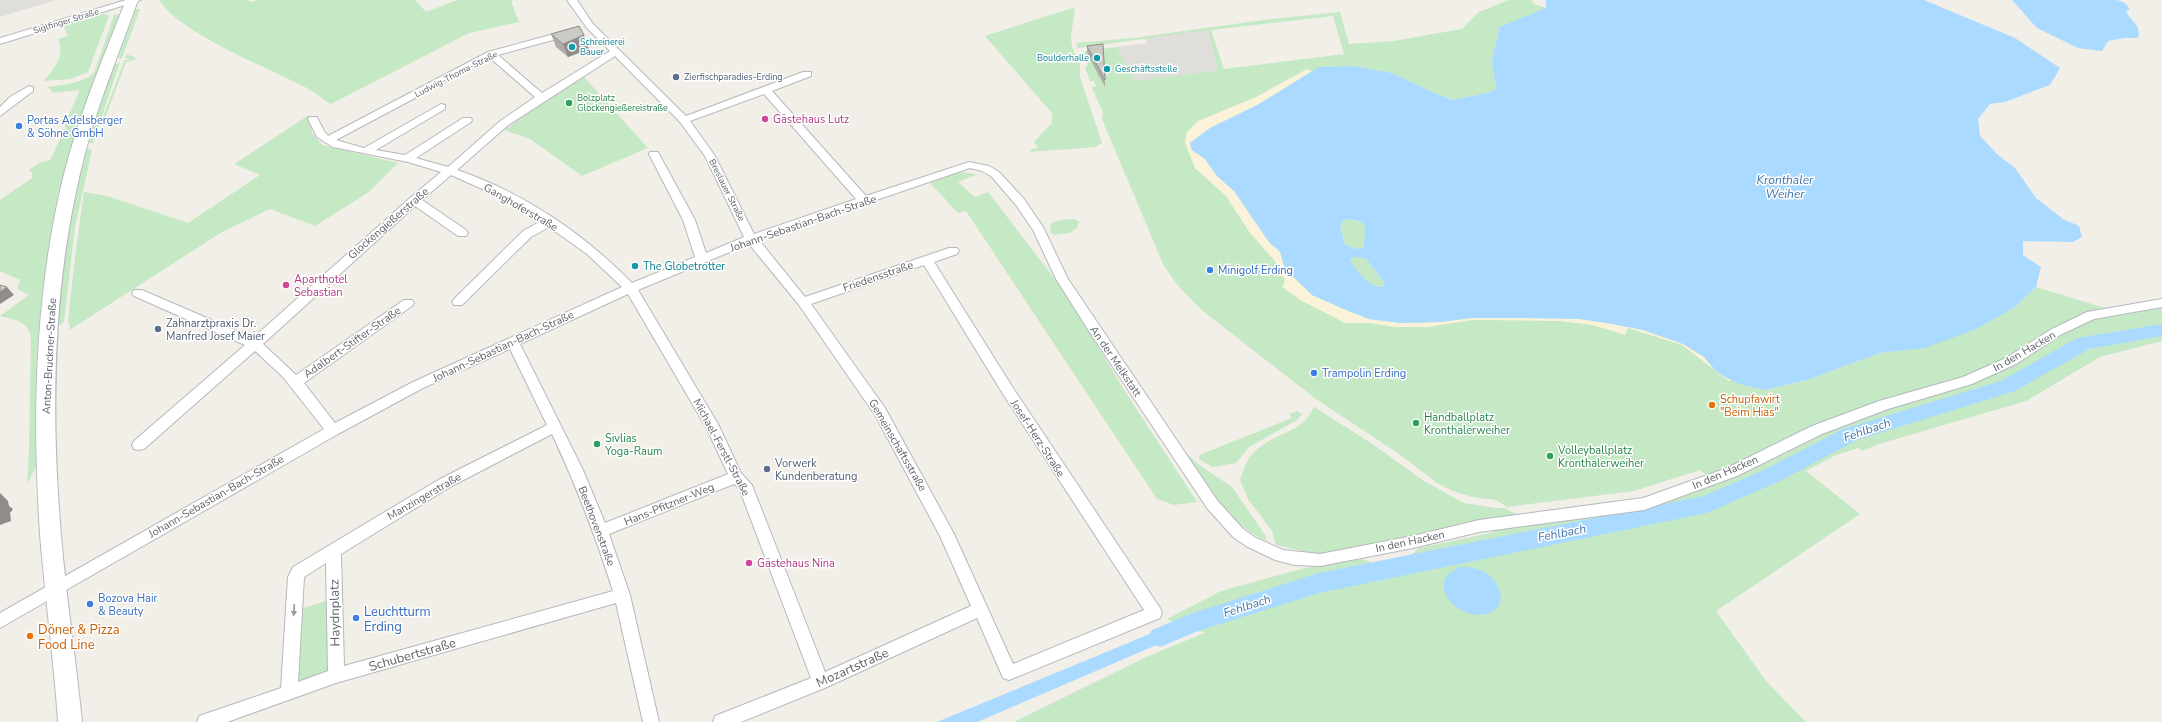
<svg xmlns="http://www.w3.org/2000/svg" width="2162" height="722" font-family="'Nunito Sans',sans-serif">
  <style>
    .industrial { fill: #e0deda }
    .green { fill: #c5e8c5; fill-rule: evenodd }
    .sand { fill: #fbf3d9 }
    .water { fill: #aadaff; fill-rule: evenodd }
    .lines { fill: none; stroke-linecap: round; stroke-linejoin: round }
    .river { fill: #aadaff; fill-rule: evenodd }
    .minor-casing { stroke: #b5b8bc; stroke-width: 2 }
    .secondary-casing { stroke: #b6babf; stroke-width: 2 }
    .minor { fill: #fff; fill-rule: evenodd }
    .secondary { fill: #fff; fill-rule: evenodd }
    .wall { fill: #afaea9 }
    .shaded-wall { fill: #8f8d8a }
    .building { fill: #cccac5; stroke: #8f8d8a }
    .oneway { fill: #979a9d }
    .culture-dot { fill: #0f9aa8; stroke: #fff; stroke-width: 1.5 }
    .service-dot { fill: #5c6f8a; stroke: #fff; stroke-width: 1.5 }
    .leisure-dot { fill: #2e9e5b; stroke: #fff; stroke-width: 1.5 }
    .hotel-dot { fill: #d1479c; stroke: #fff; stroke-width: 1.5 }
    .shop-dot { fill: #3f7fe0; stroke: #fff; stroke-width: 1.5 }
    .food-dot { fill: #e8710a; stroke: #fff; stroke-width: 1.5 }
    .labels { text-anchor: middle; stroke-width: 3; stroke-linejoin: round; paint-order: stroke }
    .far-street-label { font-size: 9px; fill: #5f6368; stroke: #fff }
    .far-culture-label { font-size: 9px; fill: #0d838f; stroke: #fff; text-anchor: start }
    .far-service-label { font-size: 9px; fill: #4e5e75; stroke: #fff; text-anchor: start }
    .far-leisure-label { font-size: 9px; fill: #27864d; stroke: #fff; text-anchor: start }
    .hotel-label { font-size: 11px; fill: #b23c85; stroke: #fff; text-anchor: start }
    .shop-label { font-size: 11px; fill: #366cbe; stroke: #fff; text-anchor: start }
    .street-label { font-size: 11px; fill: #5f6368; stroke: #fff }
    .culture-label { font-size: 11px; fill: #0d838f; stroke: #fff; text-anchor: start }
    .service-label { font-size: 11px; fill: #4e5e75; stroke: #fff; text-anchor: start }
    .food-label { font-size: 11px; fill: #c56008; stroke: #fff; text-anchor: start }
    .leisure-label { font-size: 11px; fill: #27864d; stroke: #fff; text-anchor: start }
    .water-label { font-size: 12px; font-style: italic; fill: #4174aa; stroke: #fff }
    .near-shop-label { font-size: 13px; fill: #366cbe; stroke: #fff; text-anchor: start }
    .near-street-label { font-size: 13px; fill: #5f6368; stroke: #fff }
    .near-food-label { font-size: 13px; fill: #c56008; stroke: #fff; text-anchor: start }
  </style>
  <rect width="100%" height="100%" fill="#f1efe8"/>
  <path class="industrial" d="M0,0H56L0,17Z
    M1208,30L1219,70L1135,81L1116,47L1147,43L1145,38Z"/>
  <path class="green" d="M159,0H248L250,2L258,0H415L426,12L457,0H515L511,1L519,22L469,33L331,104C323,99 314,92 305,87C268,68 181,34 159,0Z
    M1509,0H1532L1533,4L1547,8L1499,27C1498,40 1492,53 1492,65C1493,73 1495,81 1497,88L1490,92L1454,100L1434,93L1392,73L1352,66L1319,67L1259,104L1210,128L1282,261L1471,318L1579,319L1643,330L1683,344L1704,357L1725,377L1739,384L1766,390L1807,380L1880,353L1925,348L2015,307L2036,287L2125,314L2162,308V341L2100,357L2026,401L1879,444L1862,451L1858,448L1836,455L1806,471L1860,514L1716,611L1766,681L1806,722H1014L1148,656L1207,632L1193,631L1167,619L1221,591L1305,568L1362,559L1379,565L1407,559L1419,548L1486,534L1521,522L1647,507L1716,484L1700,470L1634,491L1507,507L1496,500L1472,497L1453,491L1437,483L1399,454L1316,399L1208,315C1190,300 1175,284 1163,264L1102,119L1103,113L1092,87L1096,86L1094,81H1090L1085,68L1088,65L1082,54L1086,51L1116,47L1135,81L1218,70L1208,30L1078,48L1076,43L1133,38L1271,19L1340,12L1349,44L1393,41L1462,29L1479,12ZM1333,16L1344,54L1224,69L1211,30Z
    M1075,7L1071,38L1072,47L1080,64V77L1102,143L1095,147L1030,152L1031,149L1038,148L1034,142L1052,123V113L985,36Z
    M136,9H140L122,58H118Z
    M104,14L109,16L88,72L70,79L44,81C53,69 66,56 58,39L68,36L63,25Z
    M118,14V18L76,129L58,193L43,291L38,368V463L27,484L29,451L31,336C27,320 14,320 0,316L29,295L17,289L20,280L0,271V200L32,178V173L29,170L39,163L50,160L61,137L66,133L65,124L80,90L53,93L48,87C64,84 81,84 94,73L114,15Z
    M127,54L137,59L126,62L104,121L102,120L124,61L131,59L125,58Z
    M120,62L93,143H87L113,65Z
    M583,76L648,148L582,176L530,139L504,130Z
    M309,115L312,133L322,145L398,163L369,192L315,226L270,209L222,232L68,331L70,325L68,321L76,249L84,192L107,196L188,223L260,175L234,164Z
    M90,149L92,150L75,227L64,322L60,325L58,315L64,250L72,205L86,150Z
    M959,172L978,174L958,182L975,197L988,192L1067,295L1121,385L1197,502L1174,505L1157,499L966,211L958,213L930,183Z
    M1074,219L1079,222L1077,228L1070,233L1054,235L1050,231L1051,223L1061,220Z
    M1347,219L1361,222L1365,226L1364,247L1357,249L1345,245L1340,226L1343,221Z
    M1357,257L1366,259L1384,282V286C1371,291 1357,270 1350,261L1351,258Z
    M1314,407L1371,443L1424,481L1464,503L1495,508H1505L1518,515L1412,538L1327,553H1312L1276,545L1272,531L1248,499L1240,480C1244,469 1247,458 1256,450C1276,432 1302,434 1314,407Z
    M1297,411L1302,414L1297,420L1249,447L1236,463L1212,467L1199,459V455L1292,418L1289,414Z
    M1186,453L1198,464L1232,487L1265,535L1267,541C1229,525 1207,487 1183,454Z
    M330,600L327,675L302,682H298L300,609Z"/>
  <path class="sand" d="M1307,69L1312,71L1259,104L1210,128L1190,143L1192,150L1205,159L1217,176L1234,191L1269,242L1280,252L1282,261L1297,281L1306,287L1312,295L1369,319L1401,323L1441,322L1471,318H1522L1579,319L1624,326L1643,330L1683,344L1704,357L1715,370L1732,380L1729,381L1682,345L1628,328L1625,335L1593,325L1559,321L1472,320L1428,327H1395L1369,323H1345L1302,301L1282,287L1285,280L1275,261L1250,233L1226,196L1195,168L1185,143L1187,132L1198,121L1256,97Z"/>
  <path class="water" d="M1546,0H1924L2015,38L2060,68L2050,85L2005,102L1990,104L1978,119L1980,136L1998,155L2015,168L2036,198L2063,219L2079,226L2082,237L2073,242L2023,241V255L2041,267L2036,287L2015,307L1976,329L1925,348L1880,353L1807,380L1766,390L1739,384L1725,377L1715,370L1704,357L1683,344L1643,330L1606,323L1579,319L1522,318H1471L1441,322L1401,323L1369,319L1348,311L1312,295L1285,269L1280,252L1269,242L1234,191L1217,176L1205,159L1192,150L1190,143L1210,128L1259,104L1319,67L1352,66L1392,73L1434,93L1454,100L1490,92L1497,88C1495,80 1493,73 1492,65C1492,53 1498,40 1499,27L1546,8ZM1348,219L1361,222L1365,226L1364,247L1357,249L1345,245L1340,226L1343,221ZM1357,257L1366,259L1384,282V286C1371,291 1357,270 1350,261L1351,258Z
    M2012,0H2117L2125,3L2130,9L2126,11C2130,22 2142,24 2138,38H2124L2108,41L2102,51L2078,48L2037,28Z
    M1459,567C1469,567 1478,568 1486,573C1499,581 1509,603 1491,612C1464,626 1420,585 1459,567Z
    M1174,624L1189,631L977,722H937Z"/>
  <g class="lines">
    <path class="river" d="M2162,324V336L2089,349L2015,391L1857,440L1780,481L1707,513L1319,593L1198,631L1160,647L1152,644L1148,637L1152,630L1193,613L1319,573L1704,496L1766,469L1843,429L2001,381L2077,338Z"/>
    <g class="minor-casing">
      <path id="minor" d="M126,0H141L0,44V38Z
        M567,0H577L593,24L686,116L803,72H811V76L772,91L866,196L969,162L989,166L999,172L1024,199L1043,227L1068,279L1217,500L1243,529L1256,538L1283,550L1320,554L1413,536L1479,520L1643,498L1727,468L1812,426L1879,401L1963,377L2006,358L2052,329L2087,312L2162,299V307L2094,319L2060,335L2016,364L1972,384L1888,409L1822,434L1737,476L1644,510L1479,532L1413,548L1320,566L1295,565L1275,560L1246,546L1233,537L1207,508L1089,331L1056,279L1033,230L1016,205L991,176L982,171L970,168L759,240L805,297L949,248H957L959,251L957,254L934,262L1013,388L1160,608L1162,613L1160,618L1009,680L1003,678L977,618L827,687L741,722H713L715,716L811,678L739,488L734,484L609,534L630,595L659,722H643L616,603L336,683L227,722H197L199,716L281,688L288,577L293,567L440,479L547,425L510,349L423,388L338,434L0,628V613L324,429L283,377L255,351L144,449L139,450L134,449L132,445L134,441L245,345L134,296L132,293L134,290H142L253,338L410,198L441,172L408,162L333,147L317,137L308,119L309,117H317L324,131L328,136L488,52L565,31H571V35L498,55L542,93L610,51L587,28ZM615,56L680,122L705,156L744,237L706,253L695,220L659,154L658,152H650L649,154L683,220L695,257L632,283C584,234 523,192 457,170L507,126ZM490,58L535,97L499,122L448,167L416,158L471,122L472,120L471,118H463L405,155L376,150L445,109V105L441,104L364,148L336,140ZM764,94L856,199L754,234L715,156L690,121ZM451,175L498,196L541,221L523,231L454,299L452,302L454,305H462L531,237L549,227L587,254L622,287L413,382L335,423L304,383L412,306L414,303L412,300H404L296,375L263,344L415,206L458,236H466L468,233L466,230L422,200ZM749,244L799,305L875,415L940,536L971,606L825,672L752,485L741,473L718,424L638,290ZM924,265L1003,394L1144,610L1013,664L954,534L885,408L811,304ZM628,294L707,429L728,474L605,523L583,470L520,344ZM552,434C576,485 596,537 613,591L344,666L341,554L450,487ZM326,563L328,671L298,682L304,577Z
        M29,86L33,87V91L0,116V107L10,97Z"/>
    </g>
    <g class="secondary-casing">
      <path id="secondary" d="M126,0H138C117,59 92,117 79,178C52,295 51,416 61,535C66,597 76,659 82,722H58C54,659 45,597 40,534C32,416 35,294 63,178C78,117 103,58 126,0Z"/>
    </g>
    <use href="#minor" class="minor"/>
    <use href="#secondary" class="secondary"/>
  </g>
  <path class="wall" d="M551,34L589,49L568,57L556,47Z
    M1087,46L1105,80V87L1087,53Z"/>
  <path class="shaded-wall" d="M584,35L589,49L568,57L563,44Z
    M7,287L14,295L0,304V292Z
    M0,493L8,501L9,506L13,509L10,513L11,521L0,525Z"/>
  <path class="building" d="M579,26L584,35L563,44L551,34Z
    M1103,44L1105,80L1087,46Z
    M0,285L7,287L0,292Z"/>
  <defs><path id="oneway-solid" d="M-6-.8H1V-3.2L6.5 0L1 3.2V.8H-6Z"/></defs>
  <use class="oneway" href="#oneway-solid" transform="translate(294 610) rotate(93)"/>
  <g class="culture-dot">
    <circle cx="572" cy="47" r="4"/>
    <circle cx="1097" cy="58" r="4"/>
    <circle cx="1107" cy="69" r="4"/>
    <circle cx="635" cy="266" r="4"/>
  </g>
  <g class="service-dot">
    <circle cx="676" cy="77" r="4"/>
    <circle cx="158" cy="329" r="4"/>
    <circle cx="767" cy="469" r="4"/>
  </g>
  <g class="leisure-dot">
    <circle cx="569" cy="103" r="4"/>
    <circle cx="1416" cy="423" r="4"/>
    <circle cx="597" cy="444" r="4"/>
    <circle cx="1550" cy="456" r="4"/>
  </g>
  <g class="hotel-dot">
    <circle cx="765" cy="119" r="4"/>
    <circle cx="286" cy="285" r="4"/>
    <circle cx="749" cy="563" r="4"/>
  </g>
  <g class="shop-dot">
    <circle cx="19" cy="126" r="4"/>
    <circle cx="1210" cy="270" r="4"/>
    <circle cx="1314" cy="373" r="4"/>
    <circle cx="90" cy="604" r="4"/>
    <circle cx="356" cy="618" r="4"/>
  </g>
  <g class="food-dot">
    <circle cx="1712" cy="405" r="4"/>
    <circle cx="30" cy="636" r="4"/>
  </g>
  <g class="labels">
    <g class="far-street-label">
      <text transform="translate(66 21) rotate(-17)" y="3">Siglfinger Straße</text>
      <text transform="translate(456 74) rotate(-27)" y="3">Ludwig-Thoma-Straße</text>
      <text transform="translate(727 190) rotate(63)" y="3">Breslauer Straße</text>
    </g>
    <g class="far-culture-label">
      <text x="580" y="45">Schreinerei<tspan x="580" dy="10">Bauer</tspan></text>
      <text x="1089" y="61" text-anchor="end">Boulderhalle</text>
      <text x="1115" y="72">Geschäftsstelle</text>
    </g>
    <g class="far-service-label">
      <text x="684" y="80">Zierfischparadies-Erding</text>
    </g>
    <g class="far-leisure-label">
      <text x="577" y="101">Bolzplatz<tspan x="577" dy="10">Glockengießereistraße</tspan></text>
    </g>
    <g class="hotel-label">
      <text x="773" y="123">Gästehaus Lutz</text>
      <text x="294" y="283">Aparthotel<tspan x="294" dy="13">Sebastian</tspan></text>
      <text x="757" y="567">Gästehaus Nina</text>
    </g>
    <g class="shop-label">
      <text x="27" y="124">Portas Adelsberger<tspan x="27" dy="13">&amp; Söhne GmbH</tspan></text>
      <text x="1218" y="274">Minigolf Erding</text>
      <text x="1322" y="377">Trampolin Erding</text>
      <text x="98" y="602">Bozova Hair<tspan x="98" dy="13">&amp; Beauty</tspan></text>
    </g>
    <g class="street-label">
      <text transform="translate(521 207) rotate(30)" y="4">Ganghoferstraße</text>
      <text transform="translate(388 223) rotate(-41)" y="4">Glockengießerstraße</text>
      <text transform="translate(803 223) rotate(-19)" y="4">Johann-Sebastian-Bach-Straße</text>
      <text transform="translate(878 276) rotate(-19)" y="4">Friedensstraße</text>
      <text transform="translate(352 342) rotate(-35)" y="4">Adalbert-Stifter-Straße</text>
      <text transform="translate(503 346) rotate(-25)" y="4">Johann-Sebastian-Bach-Straße</text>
      <text transform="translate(2024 351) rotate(-30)" y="4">In den Hacken</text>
      <text transform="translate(49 356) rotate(-87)" y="4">Anton-Bruckner-Straße</text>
      <text transform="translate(1116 361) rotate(56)" y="4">An der Melkstatt</text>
      <text transform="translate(1038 438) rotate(57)" y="4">Josef-Herz-Straße</text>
      <text transform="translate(898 445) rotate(60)" y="4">Gemeinschaftsstraße</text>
      <text transform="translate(722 447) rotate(62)" y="4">Michael-Ferstl-Straße</text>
      <text transform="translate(1725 472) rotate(-23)" y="4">In den Hacken</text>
      <text transform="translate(216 496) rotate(-30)" y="4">Johann-Sebastian-Bach-Straße</text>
      <text transform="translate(424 496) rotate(-30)" y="4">Manzingerstraße</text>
      <text transform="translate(669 504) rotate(-22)" y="4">Hans-Pfitzner-Weg</text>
      <text transform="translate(597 526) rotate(69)" y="4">Beethovenstraße</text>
      <text transform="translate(1410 541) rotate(-12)" y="4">In den Hacken</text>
    </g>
    <g class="culture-label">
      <text x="643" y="270">The Globetrotter</text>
    </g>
    <g class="service-label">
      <text x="166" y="327">Zahnarztpraxis Dr.<tspan x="166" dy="13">Manfred Josef Maier</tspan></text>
      <text x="775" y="467">Vorwerk<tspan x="775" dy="13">Kundenberatung</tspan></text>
    </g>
    <g class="food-label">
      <text x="1720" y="403">Schupfawirt<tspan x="1720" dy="13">"Beim Hias"</tspan></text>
    </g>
    <g class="leisure-label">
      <text x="1424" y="421">Handballplatz<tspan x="1424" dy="13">Kronthalerweiher</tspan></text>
      <text x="605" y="442">Sivlias<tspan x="605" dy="13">Yoga-Raum</tspan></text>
      <text x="1558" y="454">Volleyballplatz<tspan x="1558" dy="13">Kronthalerweiher</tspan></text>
    </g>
    <g class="water-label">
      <text x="1785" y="184">Kronthaler<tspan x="1785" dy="14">Weiher</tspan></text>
      <text transform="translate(1867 430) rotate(-19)" y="4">Fehlbach</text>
      <text transform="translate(1562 533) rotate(-11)" y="4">Fehlbach</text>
      <text transform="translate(1247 606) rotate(-18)" y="4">Fehlbach</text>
    </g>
    <g class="near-shop-label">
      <text x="364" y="616">Leuchtturm<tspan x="364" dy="15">Erding</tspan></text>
    </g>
    <g class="near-street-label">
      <text transform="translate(334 613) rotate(-91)" y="5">Haydnplatz</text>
      <text transform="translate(412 654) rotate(-16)" y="5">Schubertstraße</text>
      <text transform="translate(852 667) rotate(-24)" y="5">Mozartstraße</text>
    </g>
    <g class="near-food-label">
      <text x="38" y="634">Döner &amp; Pizza<tspan x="38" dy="15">Food Line</tspan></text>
    </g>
  </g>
</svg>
